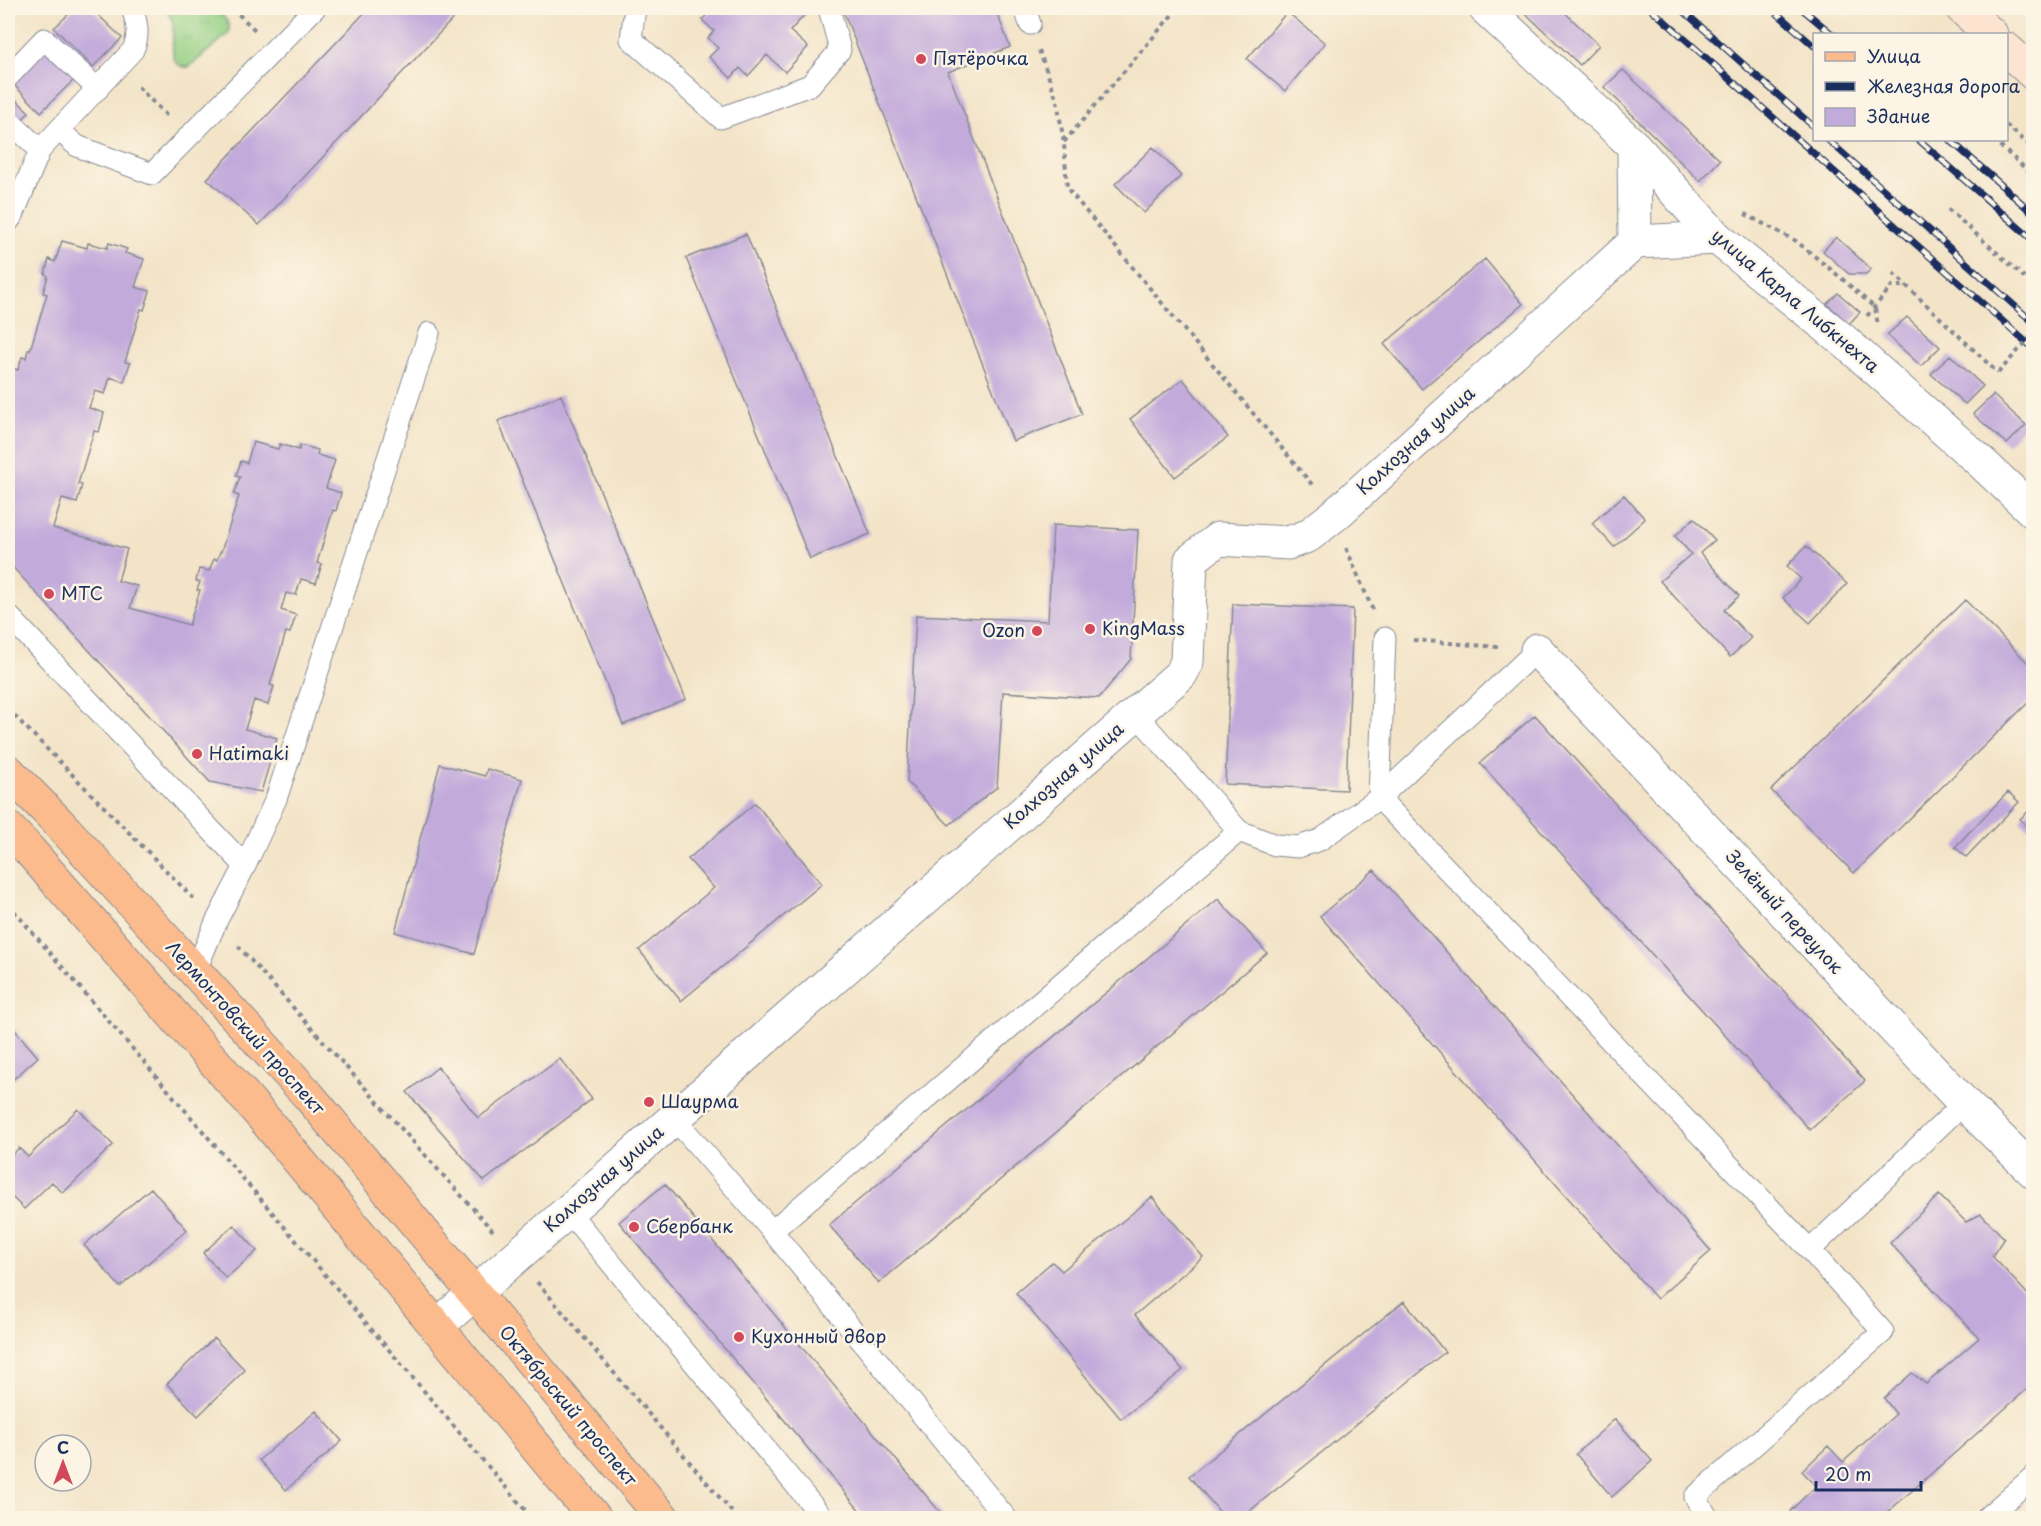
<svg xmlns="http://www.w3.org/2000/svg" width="2041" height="1526" font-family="'Playpen Sans',sans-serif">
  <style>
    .park { fill: url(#park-tufts); stroke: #588071; stroke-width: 1.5 }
    .building { fill: #c2aadb }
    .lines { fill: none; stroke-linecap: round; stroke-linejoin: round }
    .lane-casing { stroke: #878a93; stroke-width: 23 }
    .street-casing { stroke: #878a93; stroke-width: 35 }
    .secondary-casing { stroke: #878a93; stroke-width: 35 }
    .primary-casing { stroke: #878a93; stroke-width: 35 }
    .path { stroke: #878a93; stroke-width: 4; stroke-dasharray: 4.5 4.5; stroke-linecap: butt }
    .lane { stroke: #fff; stroke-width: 21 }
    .street { stroke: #fff; stroke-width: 33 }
    .secondary { stroke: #fde4d1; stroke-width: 33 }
    .primary { stroke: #fbbb8d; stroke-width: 33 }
    .rail-casing { stroke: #1b2f5e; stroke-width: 7 }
    .rail { stroke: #fcf5e5; stroke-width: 4.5; stroke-dasharray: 14; stroke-linecap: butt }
    .path-bridge { stroke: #878a93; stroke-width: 4; stroke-dasharray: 4.5 4.5; stroke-linecap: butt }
    .poi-dot { fill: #d1495b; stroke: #fcf5e5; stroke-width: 2 }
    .labels { text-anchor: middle; stroke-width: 5; stroke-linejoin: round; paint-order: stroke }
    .poi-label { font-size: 18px; fill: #1b2f5e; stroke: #fcf5e5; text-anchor: start }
    .street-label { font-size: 18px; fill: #1b2f5e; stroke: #fcf5e5 }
  </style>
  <defs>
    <pattern id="park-tufts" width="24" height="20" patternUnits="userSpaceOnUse" patternTransform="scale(1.5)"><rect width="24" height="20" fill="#94d084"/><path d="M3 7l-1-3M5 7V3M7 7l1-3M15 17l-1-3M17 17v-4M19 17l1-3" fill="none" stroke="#7fb374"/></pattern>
  </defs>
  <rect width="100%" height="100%" fill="#fcf5e5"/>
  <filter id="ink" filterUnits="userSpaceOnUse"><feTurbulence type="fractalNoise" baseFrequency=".0167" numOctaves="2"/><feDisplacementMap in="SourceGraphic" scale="12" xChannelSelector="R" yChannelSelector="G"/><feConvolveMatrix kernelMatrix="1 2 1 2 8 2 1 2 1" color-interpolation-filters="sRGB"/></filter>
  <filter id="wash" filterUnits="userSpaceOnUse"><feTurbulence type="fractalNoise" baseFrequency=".008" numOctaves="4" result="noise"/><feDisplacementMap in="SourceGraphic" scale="24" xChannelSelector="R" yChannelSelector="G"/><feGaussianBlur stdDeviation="1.35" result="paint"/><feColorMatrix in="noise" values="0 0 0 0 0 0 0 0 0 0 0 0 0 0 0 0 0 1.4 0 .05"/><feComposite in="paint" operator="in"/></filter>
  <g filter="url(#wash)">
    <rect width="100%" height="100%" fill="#f3e4c8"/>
    <path class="park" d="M166,8H213C221,15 233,22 228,34L189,67C166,69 174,40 173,26C173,20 169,13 166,8Z"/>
    <g id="blocks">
      <path class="building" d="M75,8H91L122,38L93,67L54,28Z
        M369,8H463L259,225L207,179Z
        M713,8H808L810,9L790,31L808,47L785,72L767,55L748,76L740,68L731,78L709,57L718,48L708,38L714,31L702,20Z
        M842,8H995L1010,47L948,72L1082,414L1013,441Z
        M1520,8H1560L1599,45L1580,65Z
        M1287,12L1325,43L1285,91L1247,59Z
        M52,43L81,73L41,112L11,82Z
        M1623,70L1720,160L1700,181L1604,87Z
        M8,84L12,88L8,92L29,112L8,136Z
        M1153,147L1181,176L1144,213L1115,184Z
        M746,234L870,534L810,559L686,258Z
        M1836,237L1871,269L1866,274H1849L1823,251Z
        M62,241L87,248L88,243L107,248L109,243L127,249L125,253L144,259L135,287L150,291L144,310L141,309L125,362L130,363L124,382L110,377L105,394L95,391L89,408L104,413L99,432L94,431L78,484L82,485L77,503L62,499L53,528L127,549L118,581L137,586L130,608L189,625L200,590H197L200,582L196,581L199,569L209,571L214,559L217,560L220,552H221L239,496L234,494L240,477L236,476L241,461L247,463L253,442L278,449L280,444L299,450L300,445L318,450L317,455L335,460L326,488L341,493L336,511L333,510L317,563L322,564L316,583L301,579L296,595L286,593L281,610L296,615L290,633L286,632L270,685L274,686L268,705L254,700L245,729L277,738L261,792L210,782L8,562V367L18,370L22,357L26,358L28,350H30L47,294L43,293L48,276L45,274L49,259L55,262Z
        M1485,259L1523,304L1422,389L1384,344Z
        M1838,293L1860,312L1849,324L1827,304Z
        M1907,317L1940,347L1921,366L1887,335Z
        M1950,355L1983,386L1965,404L1931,374Z
        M1183,379L1228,437L1175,477L1130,419Z
        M561,395L686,699L623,725L498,421Z
        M1993,395L2026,425L2007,444L1973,414Z
        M1624,495L1645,519L1614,547L1592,523Z
        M1694,518L1715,540L1700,553L1739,596L1724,610L1751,638L1730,657L1660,581L1691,554L1675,536Z
        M1053,525L1138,530L1131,659L1099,698L1003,692L997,787L949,825L907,782L916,615L1048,621Z
        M1806,546L1847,584L1810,623L1783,598L1801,579L1787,566Z
        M1965,600L2034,669V697L1854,873L1771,790Z
        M1233,604L1353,609L1346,790L1225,784Z
        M1535,715L1865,1081L1810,1130L1480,763Z
        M440,764L485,776L487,769L522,779L474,954L395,932Z
        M2008,792L2019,802L1966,857L1955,847Z
        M755,803L822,884L681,1001L639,950L714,888L688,859Z
        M2034,806V833L2020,819Z
        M1374,870L1711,1251L1657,1299L1320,916Z
        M1218,899L1267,953L879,1283L829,1225Z
        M8,1022L38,1057L8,1084Z
        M560,1059L592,1099L484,1181L407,1092L438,1067L478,1118Z
        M78,1109L113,1145L63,1193L52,1182L24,1209L8,1193V1159L19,1148L28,1157Z
        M665,1184L945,1518H866L619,1222Z
        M151,1188L187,1230L120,1287L84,1245Z
        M1939,1195L1966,1222L1981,1214L2004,1238L1992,1256L2034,1301V1383L1881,1518H1797L1790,1511L1816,1486L1802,1471L1828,1446L1843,1462L1896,1414L1884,1398L1912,1373L1926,1384L1979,1338L1890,1243Z
        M1152,1197L1203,1257L1135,1315L1183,1370L1121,1419L1016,1293L1052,1262L1062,1271Z
        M234,1225L257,1251L226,1278L203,1253Z
        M1404,1301L1445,1352L1241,1518H1225L1189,1476Z
        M214,1338L245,1370L198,1416L167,1384Z
        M316,1411L342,1441L286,1490L259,1460Z
        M1615,1419L1652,1461L1612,1497L1576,1454Z"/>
    </g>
  </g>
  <g filter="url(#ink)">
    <use href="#blocks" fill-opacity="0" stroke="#878a93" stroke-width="1.5"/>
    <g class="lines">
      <g class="lane-casing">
        <path id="lane" d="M635,8L631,39L721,118L810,85L840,50L829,8
          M1025,8L1030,24
          M8,77L44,39L98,89
          M8,120L40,150
          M59,130L77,146L152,174L315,8
          M8,222L13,215L40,150L133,50C140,35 137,23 132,8
          M8,615L245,866L216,922L195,972
          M1385,638L1379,798L1810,1250L1883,1332L1695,1497L1708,1518
          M1136,714L1239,831L1275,845L1298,847L1320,840L1379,798L1537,650
          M245,866L276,799L429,333
          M674,1118L772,1231L1006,1518
          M567,1210L823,1518
          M772,1231L1239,831
          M1810,1250L1964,1103
          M1986,1518L2034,1476"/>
      </g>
      <g class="street-casing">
        <path id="street" d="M1485,8L1634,146L1717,238L1843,340L1983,464L2034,512
          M1634,146L1635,242
          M1537,650L1964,1103L2034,1172
          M436,1327L1181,674L1187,662L1191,560L1218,539L1288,543L1308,536L1336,514L1635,242L1717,238"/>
      </g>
      <g class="secondary-casing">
        <path id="secondary" d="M1962,8L1991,34
          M2006,49L2034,74"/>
      </g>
      <g class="primary-casing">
        <path id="primary" d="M8,771L60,824L308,1095L663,1518
          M8,828L29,850L267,1122L595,1518"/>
      </g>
      <path class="path" d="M232,8L255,30
        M1039,50L1057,100L1064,143L1067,188L1314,487
        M138,87L169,118
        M2006,125L2034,149
        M1993,140L2034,176
        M1064,142L1178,8
        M1948,209L2034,286
        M1745,214L1796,241L1840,277L1875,308L1878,325
        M1893,273L1998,373
        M1867,316L1892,286H1905
        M1346,548L1374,613
        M1413,640L1498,647
        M8,709L196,901
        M8,904L150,1069L532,1518
        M238,946L493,1231
        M537,1282L737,1518"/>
      <use href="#lane" class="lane"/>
      <use href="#street" class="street"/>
      <use href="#secondary" class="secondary"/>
      <use href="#primary" class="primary"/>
      <g class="rail-casing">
        <path id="rail" d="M1650,8L2034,349
          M1680,8L1814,127
          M1771,8L1814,46
          M1801,8L1832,34
          M1828,140L2034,323
          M1919,140L2034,241
          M1950,140L2034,214"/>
      </g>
      <use href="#rail" class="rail"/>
      <path class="path-bridge" d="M1998,373L2034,333"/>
    </g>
  </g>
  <g class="poi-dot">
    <circle cx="921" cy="59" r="6"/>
    <circle cx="49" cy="594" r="6"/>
    <circle cx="1090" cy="629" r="6"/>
    <circle cx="1037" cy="631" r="6"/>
    <circle cx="197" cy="754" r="6"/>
    <circle cx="649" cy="1102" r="6"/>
    <circle cx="634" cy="1227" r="6"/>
    <circle cx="739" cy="1337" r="6"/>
  </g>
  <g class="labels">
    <g class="poi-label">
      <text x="933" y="65">Пятёрочка</text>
      <text x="61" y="600">МТС</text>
      <text x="1102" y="635">KingMass</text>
      <text x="1025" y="637" text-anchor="end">Ozon</text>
      <text x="209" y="760">Hatimaki</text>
      <text x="661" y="1108">Шаурма</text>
      <text x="646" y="1233">Сбербанк</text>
      <text x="751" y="1343">Кухонный двор</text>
    </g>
    <g class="street-label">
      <text transform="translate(1795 301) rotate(40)" y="6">улица Карла Либкнехта</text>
      <text transform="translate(1416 441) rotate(-42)" y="6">Колхозная улица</text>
      <text transform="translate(1064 776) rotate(-41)" y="6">Колхозная улица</text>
      <text transform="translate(1784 912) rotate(47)" y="6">Зелёный переулок</text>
      <text transform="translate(245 1028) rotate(48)" y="6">Лермонтовский проспект</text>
      <text transform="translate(604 1179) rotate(-41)" y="6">Колхозная улица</text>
      <text transform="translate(568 1406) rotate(50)" y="6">Октябрьский проспект</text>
    </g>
  </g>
  <rect width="2041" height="1526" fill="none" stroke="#fcf5e5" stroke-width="30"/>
  <rect x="1813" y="33" width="195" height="108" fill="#fcf5e5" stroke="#a2a6af" stroke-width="1.5"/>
  <rect x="1825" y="52" width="30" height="9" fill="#fbbb8d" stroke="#a2a6af" stroke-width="1.5"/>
  <text x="1867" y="63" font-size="18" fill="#1b2f5e">Улица</text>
  <rect x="1825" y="82" width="30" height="9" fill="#1b2f5e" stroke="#a2a6af" stroke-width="1.5"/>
  <text x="1867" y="93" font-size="18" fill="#1b2f5e">Железная дорога</text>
  <rect x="1825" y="108" width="30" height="18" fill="#c2aadb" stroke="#a2a6af" stroke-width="1.5"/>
  <text x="1867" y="123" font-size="18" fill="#1b2f5e">Здание</text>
  <g transform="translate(63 1463)"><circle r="28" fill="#fcf5e5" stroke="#a2a6af" stroke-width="1.5"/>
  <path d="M0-4.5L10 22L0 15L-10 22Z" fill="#d1495b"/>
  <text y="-9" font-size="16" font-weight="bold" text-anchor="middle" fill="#1b2f5e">С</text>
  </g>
  <path d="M1816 1481v9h105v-9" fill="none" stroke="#1b2f5e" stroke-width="3"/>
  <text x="1825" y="1481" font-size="18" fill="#1b2f5e" stroke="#fcf5e5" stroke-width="4.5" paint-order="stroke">20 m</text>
</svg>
